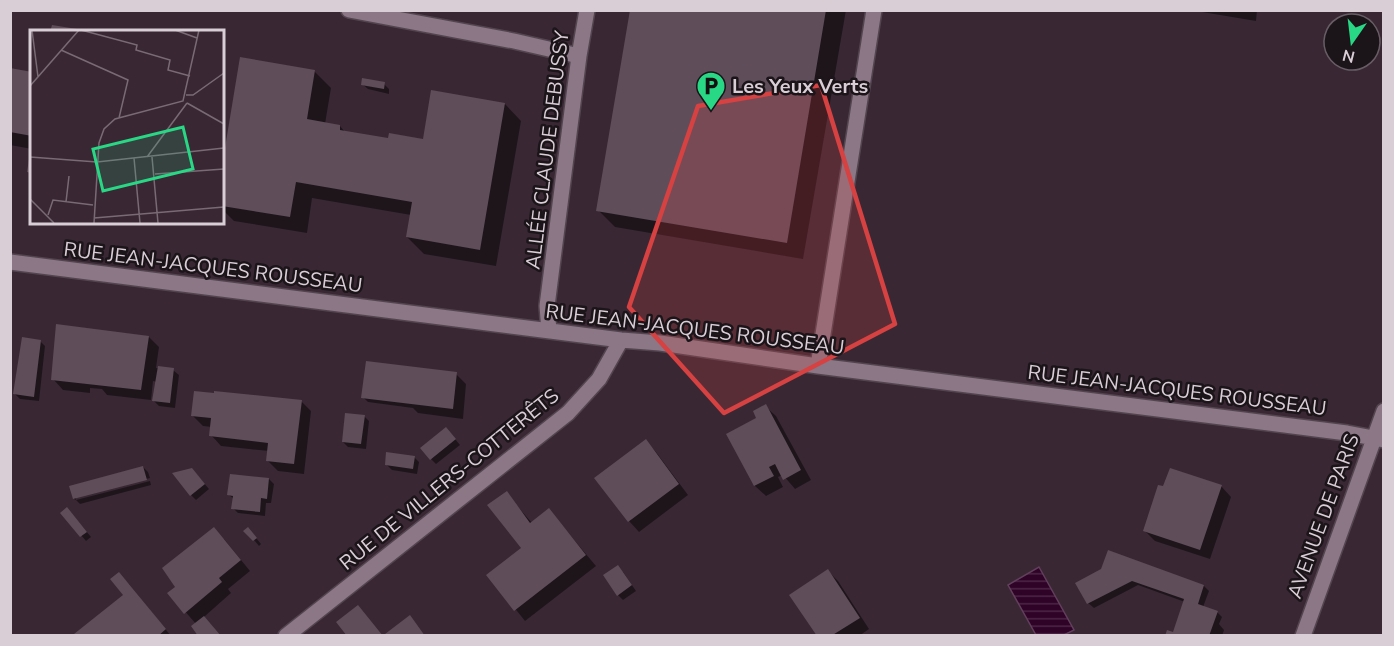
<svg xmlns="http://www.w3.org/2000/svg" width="1394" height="646" font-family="'Nunito Sans',sans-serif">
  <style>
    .water { fill: url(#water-rules); stroke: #623f5c; stroke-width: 1.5 }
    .shadow { fill: #0007 }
    .building { fill: #5f4d5a }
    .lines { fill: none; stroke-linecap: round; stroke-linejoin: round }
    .minor-casing { stroke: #534550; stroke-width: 18 }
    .minor { stroke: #8b7786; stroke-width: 15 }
    .marked { fill: #d64142; fill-opacity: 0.2; stroke: #d64142; stroke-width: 4.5; stroke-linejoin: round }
    .labels { text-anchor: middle; stroke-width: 5; stroke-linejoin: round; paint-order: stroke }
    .poi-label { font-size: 20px; font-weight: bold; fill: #d9ced6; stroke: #1b1419; text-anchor: start }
    .street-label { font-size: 20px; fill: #d9ced6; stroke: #1b1419 }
    .inset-road { fill: none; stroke: #796a75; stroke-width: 1.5 }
    .view { fill: #28d885; fill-opacity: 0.15; stroke: #28d885; stroke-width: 3 }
    .inset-edge { fill: none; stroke: #d9ced6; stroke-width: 3 }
  </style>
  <defs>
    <pattern id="water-rules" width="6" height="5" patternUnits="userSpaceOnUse" patternTransform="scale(1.5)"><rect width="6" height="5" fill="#2f0227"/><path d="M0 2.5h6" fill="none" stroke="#4d2646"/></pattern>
  </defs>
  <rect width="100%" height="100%" fill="#392834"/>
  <path class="water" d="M1039,567L1074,630L1064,635H1036L1008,585Z"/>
  <path class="shadow" d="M632,10H846L803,259L615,227L598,210Z
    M1190,10H1257L1256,21Z
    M11,70L32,84V149L10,145Z
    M314,71L331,88L325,124L340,126L345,132L389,139L422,140L505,104L521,121L496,266L424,254L407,237L411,215L312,198L307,233L234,221L222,209V175Z
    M362,84H384L389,89V94L368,89Z
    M149,337L159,347L156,368L173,370L179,375L175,408L159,406L154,401L157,382L153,381L151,400L107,395L102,389L90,388V393L63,390L53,379Z
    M40,341L45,346L39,401L20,399L15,394Z
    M456,374L466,384L463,419L418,413L413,408L368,402L363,397Z
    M301,401L311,411L304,474L278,471L268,461L269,451L221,446L211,435L212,427L203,426L193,416Z
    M765,406L776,416L811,480L795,489L783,475L778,477L783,487L766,496L755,486L728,435L759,418Z
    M364,416L369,421L366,449L348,447L343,442Z
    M451,434L460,445L436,464L431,459Z
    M646,441L656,452L688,495L639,532L629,521L596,478Z
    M414,457L419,462L417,474L392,470L386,464Z
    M143,467L148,472L150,478L76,497V500L74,499L71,487Z
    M197,475L209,489L196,500L191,495Z
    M269,479L274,484L271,503H266L265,516L238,513L233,508L234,499L229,495Z
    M150,481L151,485L80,504L76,500Z
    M1221,486L1231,497L1210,559L1155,541L1144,530L1164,488Z
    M506,493L532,523L549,510L596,566L525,621L488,575L523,548Z
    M62,513L72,514L91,537L86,541Z
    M253,534L261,544L259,546L254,540Z
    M224,539L250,571L228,589L231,593L196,624L169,593L177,587Z
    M828,571L838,581L869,629L859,636H818Z
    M1102,571L1204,586L1209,591L1203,607L1217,612L1222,617L1219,624L1224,630L1222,636H1167L1174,634L1185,602L1138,585L1094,608L1088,603Z
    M623,572L636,591L623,600L618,595Z
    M119,574L129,584L171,636H78L125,596Z"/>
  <path class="building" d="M630,10H826L787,243L596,211Z
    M52,25L83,30V32H50Z
    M240,57L315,70L307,119L340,125V130L388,138L389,133L423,139L431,90L505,103L480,250L406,237L412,202L296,182L290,217L222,206V166Z
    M10,68L32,72V136L10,132Z
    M362,78L385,82L384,89L361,85Z
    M30,153H32V173L27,172Z
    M56,324L149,336L141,390L51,380Z
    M22,337L41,340L34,397L13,394Z
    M366,361L457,372L453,409L361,398Z
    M158,366L174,368L170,403L152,401Z
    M194,391L214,393V391L302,400L294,464L266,461L268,443L209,436L211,418L191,416Z
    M766,404L801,470L783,480L775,464L769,467L774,476L754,486L726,434L756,418L753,411Z
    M345,413L365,415L361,444L342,442Z
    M446,427L456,439L430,460L420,448Z
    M646,439L679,484L628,522L594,478Z
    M386,452L415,456L413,469L385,465Z
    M143,466L147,480L73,499L69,486Z
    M192,468L205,484L190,496L172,473Z
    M1170,468L1222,485L1200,550L1143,531L1158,485L1163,486Z
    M230,474L269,478L267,499L261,498L260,512L231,509L233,496L227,495Z
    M507,491L530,523L549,508L586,555L514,611L486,575L521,548L487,505Z
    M67,507L87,532L80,537L60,513Z
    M214,527L241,560L219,578L222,582L184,614L167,593L175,587L162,568Z
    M248,527L257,538L253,541L243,531Z
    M1108,550L1204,585L1198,604L1218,611L1209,636H1165L1167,630L1173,632L1184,599L1132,581L1087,604L1075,583L1101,569Z
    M618,565L632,585L617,596L603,575Z
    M828,569L860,618L831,636H817L789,595Z
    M119,572L166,629L158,636H76L74,634L123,595L110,579Z
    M358,605L383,636H347L336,622Z
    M410,615L425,636H386L385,634Z
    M204,616L221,636H198L191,626Z"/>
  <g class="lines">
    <g class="minor-casing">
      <path id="minor" d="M349,10L514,41L579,56
        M10,262L621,340L660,343L818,366L1347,433L1384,440
        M549,331L547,306L579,56L587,10
        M818,366L874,10
        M286,636L568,413L599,379L621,340
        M1303,636L1384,411"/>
    </g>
    <use href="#minor" class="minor"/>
  </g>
  <path class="marked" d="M821,85L895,324L724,413L629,307L698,106Z"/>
  <defs>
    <g id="parking-pin" transform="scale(1.5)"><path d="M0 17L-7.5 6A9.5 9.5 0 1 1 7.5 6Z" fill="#28d885" stroke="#1b1419"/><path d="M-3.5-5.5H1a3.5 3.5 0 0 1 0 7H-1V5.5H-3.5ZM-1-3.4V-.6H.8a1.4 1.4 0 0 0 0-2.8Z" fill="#111"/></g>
  </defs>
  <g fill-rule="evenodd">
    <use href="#parking-pin" x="711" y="86"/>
  </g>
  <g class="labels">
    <g class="poi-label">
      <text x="732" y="93">Les Yeux Verts</text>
    </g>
    <g class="street-label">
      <text transform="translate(547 150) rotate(-83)" y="7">ALLÉE CLAUDE DEBUSSY</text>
      <text transform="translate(213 267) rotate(7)" y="7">RUE JEAN-JACQUES ROUSSEAU</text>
      <text transform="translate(695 329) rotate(7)" y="7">RUE JEAN-JACQUES ROUSSEAU</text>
      <text transform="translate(1177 390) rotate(7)" y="7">RUE JEAN-JACQUES ROUSSEAU</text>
      <text transform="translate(449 479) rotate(-39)" y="7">RUE DE VILLERS-COTTERÊTS</text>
      <text transform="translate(1323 516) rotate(-70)" y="7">AVENUE DE PARIS</text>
    </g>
  </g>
  <g transform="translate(30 30)">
    <rect width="194" height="194" fill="#392834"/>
    <path class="inset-road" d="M2,0L8,47M51,0L107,15L106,20L140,30L138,40L160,46M145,0L167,8M31,20L98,50L89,88M0,56L49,0M156,65H163L194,43M157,73L194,94M0,127L67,132L194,118M117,127L157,73M122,127L128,193M104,128L110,193M125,144L194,139M0,169L24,193M36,172L39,146M18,185L23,170L63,175M64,188L194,177M64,193L69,113L74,99L85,89L153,71L169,0"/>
    <path class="view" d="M153,97L163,139L73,161L63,119Z"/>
    <rect width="194" height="194" class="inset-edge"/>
  </g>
  <rect width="1394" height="646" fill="none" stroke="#d9ced6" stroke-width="24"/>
  <g transform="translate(1352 42) rotate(194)"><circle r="28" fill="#1b1419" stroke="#675e65" stroke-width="1.5"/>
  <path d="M0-4.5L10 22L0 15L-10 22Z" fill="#28d885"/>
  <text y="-9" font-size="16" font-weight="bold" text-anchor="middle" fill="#d9ced6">N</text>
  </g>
</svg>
